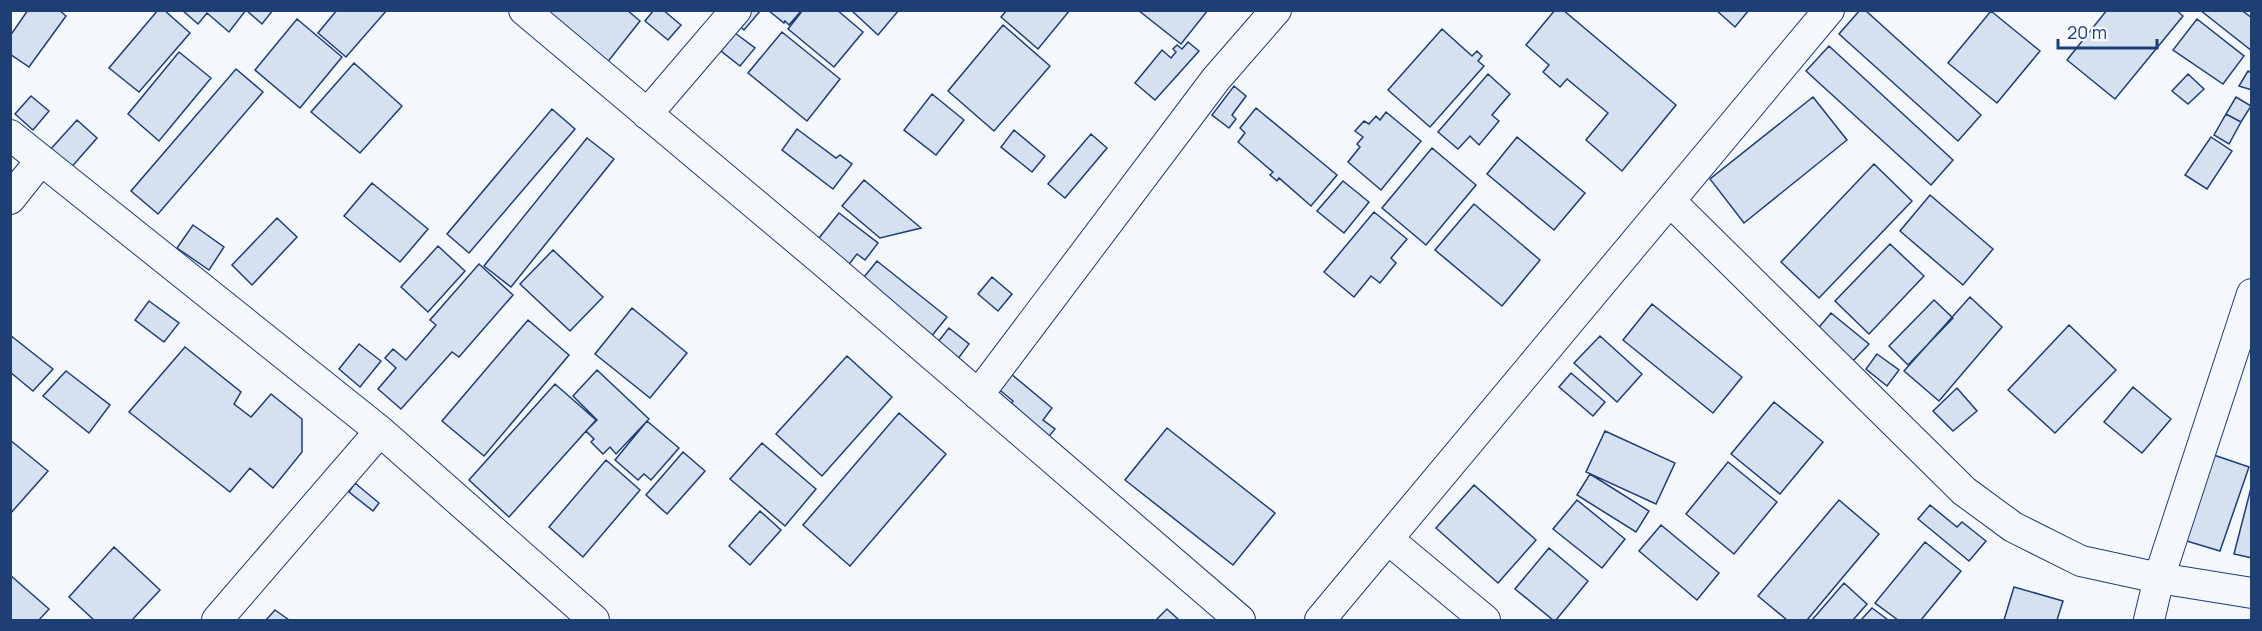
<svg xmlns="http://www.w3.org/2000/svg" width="2262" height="631" font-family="Manrope,sans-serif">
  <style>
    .building { fill: #d5e0f0; stroke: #1d3f73; stroke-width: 1.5 }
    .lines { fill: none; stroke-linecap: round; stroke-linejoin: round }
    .minor-casing { stroke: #1d3f73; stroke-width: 32 }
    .minor { stroke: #f4f7fb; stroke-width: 30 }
  </style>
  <rect width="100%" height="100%" fill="#f4f7fb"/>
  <path class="building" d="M28,10H59L66,16L29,67L10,54V36Z
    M158,10H164L190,33L139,92L109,68Z
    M182,10H246L229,32L207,13L198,24Z
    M246,10H273L262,24Z
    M337,10H387L346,57L318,33Z
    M539,10H627L640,21L606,64Z
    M654,10H663L681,25L668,40L645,21Z
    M743,10H761L744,30L734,21Z
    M768,10H800L801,11L789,25L785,21L784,23Z
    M803,10H837L863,32L834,67L788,29Z
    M851,10H899L878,35Z
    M1007,10H1070L1038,49L1001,17Z
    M1138,10H1208L1181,44Z
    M1555,10H1563L1676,105L1622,171L1586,140L1608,113L1567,79L1560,87L1543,72L1549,65L1526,45Z
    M1716,10H1749L1735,27Z
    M1860,10H1865L1981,115L1958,141L1839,34Z
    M2107,10H2176L2183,16L2115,99L2067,60Z
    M2200,10H2241L2252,18V51Z
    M1991,11L2040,51L1997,103L1948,63Z
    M297,19L342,57L300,108L255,70Z
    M2197,19L2244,56L2223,84L2173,50Z
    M1003,25L1050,66L994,131L948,91Z
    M1442,29L1472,56L1477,51L1482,56L1478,61L1484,66L1430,127L1388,90Z
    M782,32L840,79L807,121L748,73Z
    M735,33L755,48L740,66L721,51Z
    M1188,42L1199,51L1155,100L1135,83L1162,50L1171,58L1176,52L1173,49L1177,45L1182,49Z
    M1829,46L1953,160L1931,185L1806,71Z
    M179,52L211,78L159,141L128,114Z
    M354,63L402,106L360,153L311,112Z
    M236,69L263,92L158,214L131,191Z
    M2248,71L2252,73V90L2239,86Z
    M1488,74L1510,94L1492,115L1499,121L1479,145L1470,136L1458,149L1438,132Z
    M2188,74L2204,89L2188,104L2172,91Z
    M1234,86L1246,96L1232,115L1236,119L1229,128L1212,115Z
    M932,94L964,120L936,155L904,130Z
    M31,96L49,111L33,130L15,114Z
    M1813,97L1847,140L1744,223L1710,179Z
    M2236,97L2251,106L2241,122L2226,114Z
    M1256,108L1337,175L1311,206L1279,178L1277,181L1270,175L1273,172L1238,142L1245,133L1240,128Z
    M552,109L575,129L469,253L447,234Z
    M1386,112L1421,141L1381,190L1348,162L1360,147L1357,144L1363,137L1355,131L1364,121L1369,124L1376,116L1380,120Z
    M2226,114L2241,122L2229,144L2214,135Z
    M77,120L97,138L69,170L49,151Z
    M797,129L836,158L840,155L852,164L833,189L782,150Z
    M1014,130L1045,156L1032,172L1001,147Z
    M1091,134L1107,148L1065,198L1048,184Z
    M1517,137L1585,193L1554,230L1487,174Z
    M2211,137L2232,151L2207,189L2185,175Z
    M587,138L614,159L511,287L484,266Z
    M1432,148L1476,185L1426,245L1382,208Z
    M1874,164L1912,201L1819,298L1781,262Z
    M864,180L921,228L880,238L842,206Z
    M1343,181L1369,202L1344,233L1317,211Z
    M372,183L428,229L400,262L344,216Z
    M1930,195L1993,249L1963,285L1900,231Z
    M1474,204L1540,260L1502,306L1435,250Z
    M1374,212L1407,239L1391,258L1396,263L1380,283L1371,276L1354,297L1324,272Z
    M839,213L878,243L865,260L857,254L846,268L815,243Z
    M277,218L297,237L252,285L232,265Z
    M193,225L224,247L209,270L177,248Z
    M1890,244L1924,276L1869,334L1835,301Z
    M438,246L465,271L428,312L401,287Z
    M553,250L603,297L570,331L520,284Z
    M877,261L947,317L926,343L856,287Z
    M479,264L513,295L459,357L452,352L401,409L378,389L396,368L385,358L393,349L406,360L436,325L430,320Z
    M992,277L1012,294L998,311L978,294Z
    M1970,297L2002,327L1939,401L1904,371Z
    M1934,300L1953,318L1908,365L1889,346Z
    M149,301L179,323L164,342L135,320Z
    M1652,304L1742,377L1713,413L1623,340Z
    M632,308L687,353L650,398L595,354Z
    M1831,313L1869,344L1850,364L1815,332Z
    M528,320L569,355L484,456L442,421Z
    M2069,325L2116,370L2055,433L2008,390Z
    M949,328L969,344L954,364L933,348Z
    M10,335L53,369L33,391L10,372Z
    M1600,336L1642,374L1617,402L1574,363Z
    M359,344L381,361L360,387L339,369Z
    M185,347L241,392L234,404L251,417L271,394L302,419V452L273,488L250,468L230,492L129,412Z
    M1877,354L1899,370L1887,386L1866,369Z
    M847,356L892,397L822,476L776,434Z
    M597,370L649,419L616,454L610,447L603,454L591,442L594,439L586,431L597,420L573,396Z
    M66,371L110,405L89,433L43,396Z
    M1010,373L1052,408L1043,420L1055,429L1046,440L1004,412L1013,401L996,387Z
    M1571,373L1605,402L1593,416L1559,387Z
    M555,384L596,420L509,517L469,480Z
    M2133,387L2171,419L2142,453L2104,422Z
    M1957,388L1977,411L1953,431L1933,411Z
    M1774,402L1823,442L1780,494L1731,454Z
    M899,413L946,454L850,566L803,525Z
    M647,421L679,448L651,480L644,474L638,480L615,460Z
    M1167,428L1275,513L1233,565L1125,480Z
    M1605,431L1675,463L1656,504L1586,472Z
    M10,440L48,471L10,514Z
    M762,443L816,489L785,526L730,479Z
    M683,452L705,471L667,514L646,495Z
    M2208,453L2249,467L2220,551L2180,539Z
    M606,460L640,490L583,557L549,527Z
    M1728,462L1777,502L1734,554L1686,514Z
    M1590,474L1649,511L1636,532L1577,495Z
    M355,483L379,503L373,511L349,492Z
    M2252,484V558L2234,554Z
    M1474,485L1536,540L1498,583L1436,528Z
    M1577,500L1625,539L1602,568L1553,529Z
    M1839,500L1879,534L1807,620H1787L1758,596Z
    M1930,505L1957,527L1962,522L1986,541L1969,561L1918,519Z
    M760,511L781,530L750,565L729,546Z
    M1661,525L1719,573L1697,600L1639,551Z
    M1925,542L1961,571L1921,620H1898L1875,603Z
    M114,547L160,590L132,620H94L69,597Z
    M1549,548L1588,581L1556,620H1553L1515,589Z
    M10,575L49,609L39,620H10Z
    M1844,583L1867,604L1853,620H1812Z
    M2014,587L2063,601L2057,620H2004Z
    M1872,608L1888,620H1861Z
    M1167,609L1179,620H1156Z
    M275,610L289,620H266Z"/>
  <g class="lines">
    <g class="minor-casing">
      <path id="minor" d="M524,10L824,262L1240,620
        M647,114L736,10
        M10,135L380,431L594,620
        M10,199L41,160
        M1670,201L1964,491L2013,527L2081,561L2159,578L2252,593
        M978,395L1216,79L1276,10
        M1389,540L1485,620
        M217,620L380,431
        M1320,620L1829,10
        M2149,620L2159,578L2252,294"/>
    </g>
    <use href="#minor" class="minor"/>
  </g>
  <rect width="2262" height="631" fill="none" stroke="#1d3f73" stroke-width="24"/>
  <path d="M2058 39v9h99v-9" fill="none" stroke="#1d3f73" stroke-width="3"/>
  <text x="2067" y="39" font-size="18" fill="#1d3f73" stroke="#f4f7fb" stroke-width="4.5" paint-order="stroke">20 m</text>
</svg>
